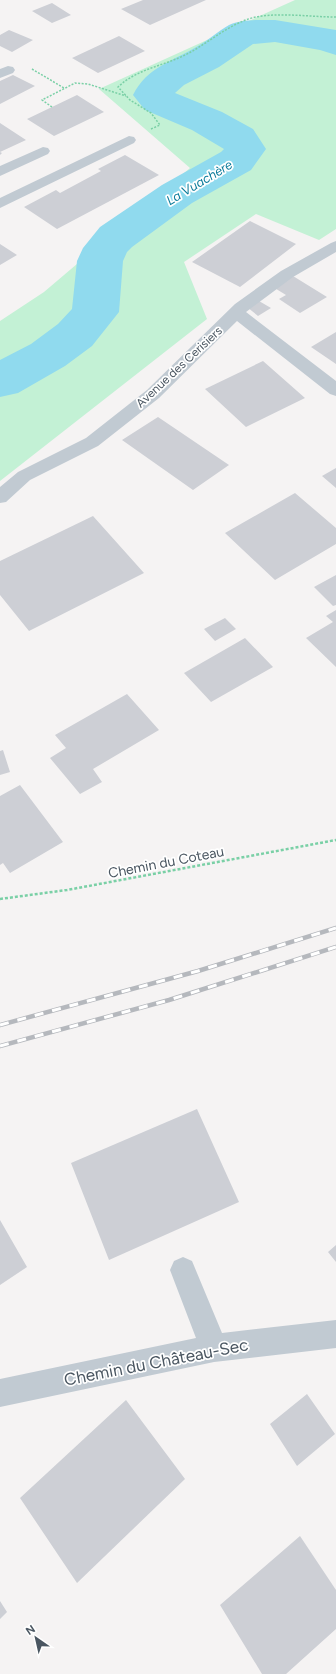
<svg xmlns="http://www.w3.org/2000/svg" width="336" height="1674" font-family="Figtree,sans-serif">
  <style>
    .green { fill: #c3f1d5 }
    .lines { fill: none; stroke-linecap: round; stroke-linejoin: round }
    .river { fill: #90daee; fill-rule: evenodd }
    .building { fill: #cdcfd5 }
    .path-far1 { stroke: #7ad0a6; stroke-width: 1.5; stroke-dasharray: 2 1.5; stroke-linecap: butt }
    .path { stroke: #7ad0a6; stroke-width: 2.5; stroke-dasharray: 3 2; stroke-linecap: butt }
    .minor { fill: #c1cad2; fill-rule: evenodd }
    .rail-casing { stroke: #b5b8bd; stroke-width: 4.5 }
    .rail { stroke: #fff; stroke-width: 3; stroke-dasharray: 9; stroke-linecap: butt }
    .labels { text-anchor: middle; stroke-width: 3.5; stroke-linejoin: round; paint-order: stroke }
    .far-street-label { font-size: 12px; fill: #4a5661; stroke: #fff }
    .far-water-label { font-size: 13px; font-style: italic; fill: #0c7c9b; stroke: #fff }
    .street-label { font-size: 14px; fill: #4a5661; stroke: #fff }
    .near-street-label { font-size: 17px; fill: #4a5661; stroke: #fff }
  </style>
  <rect width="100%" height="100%" fill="#f5f3f3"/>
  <path class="green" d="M295,0H336V229L319,240L256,214L184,262L207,319L0,481V321L44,292L190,168L99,89Z"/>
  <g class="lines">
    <path class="river" d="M275,20L336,30V55L320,50L275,42L253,44L219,67L184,85L175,93L222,112L253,129L266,149L251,170L192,203L132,247L127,252L123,261L119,312L92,346L65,366L18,393L0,397V360L31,344L58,324L72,309L77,261L83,248L100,227L162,185L221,152L224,149L192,130L145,110L133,95C148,66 172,62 198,46C209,40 218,31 229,25C242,19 261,20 275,20Z"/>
  </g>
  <path class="building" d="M143,0H206L150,25L121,9Z
    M52,3L71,15L52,23L32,11Z
    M9,30L33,40L12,52L0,46V35Z
    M119,36L145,51L98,73L72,58Z
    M13,75L35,86L0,104V81Z
    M77,95L104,112L54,136L27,119Z
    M0,123L26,140L0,152L2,153L0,155Z
    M125,155L159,175L57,229L24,207L56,190L60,193L101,171L98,169Z
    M250,221L296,244L240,287L192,262Z
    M0,244L17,255L0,265Z
    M293,276L327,297L300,313L279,299L286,295L273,287Z
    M259,301L271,308L258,316L247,307Z
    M336,332V364L311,347Z
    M263,361L305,398L246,427L205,389Z
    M158,417L229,465L193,490L122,440Z
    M336,468V488L322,476Z
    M295,493L336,528V544L275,580L225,533Z
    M93,516L144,573L29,631L0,595V561Z
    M336,575V605L333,606L314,587Z
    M336,610V667L306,638L333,622L326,616Z
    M225,618L236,629L215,641L204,629Z
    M245,638L273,667L211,702L184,673Z
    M127,694L159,730L93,769L102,782L80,794L50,758L66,748L55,735Z
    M3,750L10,772L0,775V751Z
    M20,785L63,842L10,873L3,863L0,865V796Z
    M197,1109L239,1202L109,1260L71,1163Z
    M0,1220L27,1267L0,1285Z
    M336,1245V1262L328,1252Z
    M307,1394L335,1434L297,1466L270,1424Z
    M126,1400L185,1479L77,1583L20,1498Z
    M300,1536L336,1590V1629L286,1674H262L220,1605Z
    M0,1601L7,1612L0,1619Z"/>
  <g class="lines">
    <path class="path-far1" d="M32,69L64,88
      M52,107L42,100L75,83L88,84L126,96
      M151,129L160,125L151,113L130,100L118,87C138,68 165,66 189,53C213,40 235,19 262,16C287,13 312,17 336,17"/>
    <path class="path" d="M0,899L67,890L336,840"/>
    <path class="minor" d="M8,66L13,67L15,70L13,73L0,78V69Z
      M129,136L134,137L136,140L134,143L0,208V198Z
      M43,147L48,148L50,151L48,154L0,176V166Z
      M336,241V252L293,277L246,312L336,381V396L330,394L237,321L159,398L98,446L30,480L6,502L0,503V487L18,472L86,438L147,390L235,304L281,271L331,243Z
      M183,1257L192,1261L222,1333L336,1320V1348L214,1362L0,1407V1379L196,1338L170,1270L174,1261Z"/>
    <g class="rail-casing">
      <path id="rail" d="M0,1025L198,971L336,928
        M0,1046L169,1000L336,947"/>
    </g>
    <use href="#rail" class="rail"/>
  </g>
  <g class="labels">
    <g class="far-street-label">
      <text transform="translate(179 367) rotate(-43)" y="4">Avenue des Cerisiers</text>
    </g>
    <g class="far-water-label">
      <text transform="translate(199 182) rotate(-31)" y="5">La Vuachère</text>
    </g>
    <g class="street-label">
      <text transform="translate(166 862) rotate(-11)" y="5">Chemin du Coteau</text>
    </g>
    <g class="near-street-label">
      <text transform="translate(156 1362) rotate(-11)" y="6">Chemin du Château-Sec</text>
    </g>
  </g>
  <g transform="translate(36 1638) rotate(326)" stroke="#ffffff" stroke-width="3" paint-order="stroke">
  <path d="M0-3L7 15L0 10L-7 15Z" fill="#4a5661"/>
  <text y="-6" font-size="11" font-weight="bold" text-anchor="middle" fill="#4a5661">N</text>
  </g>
</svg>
